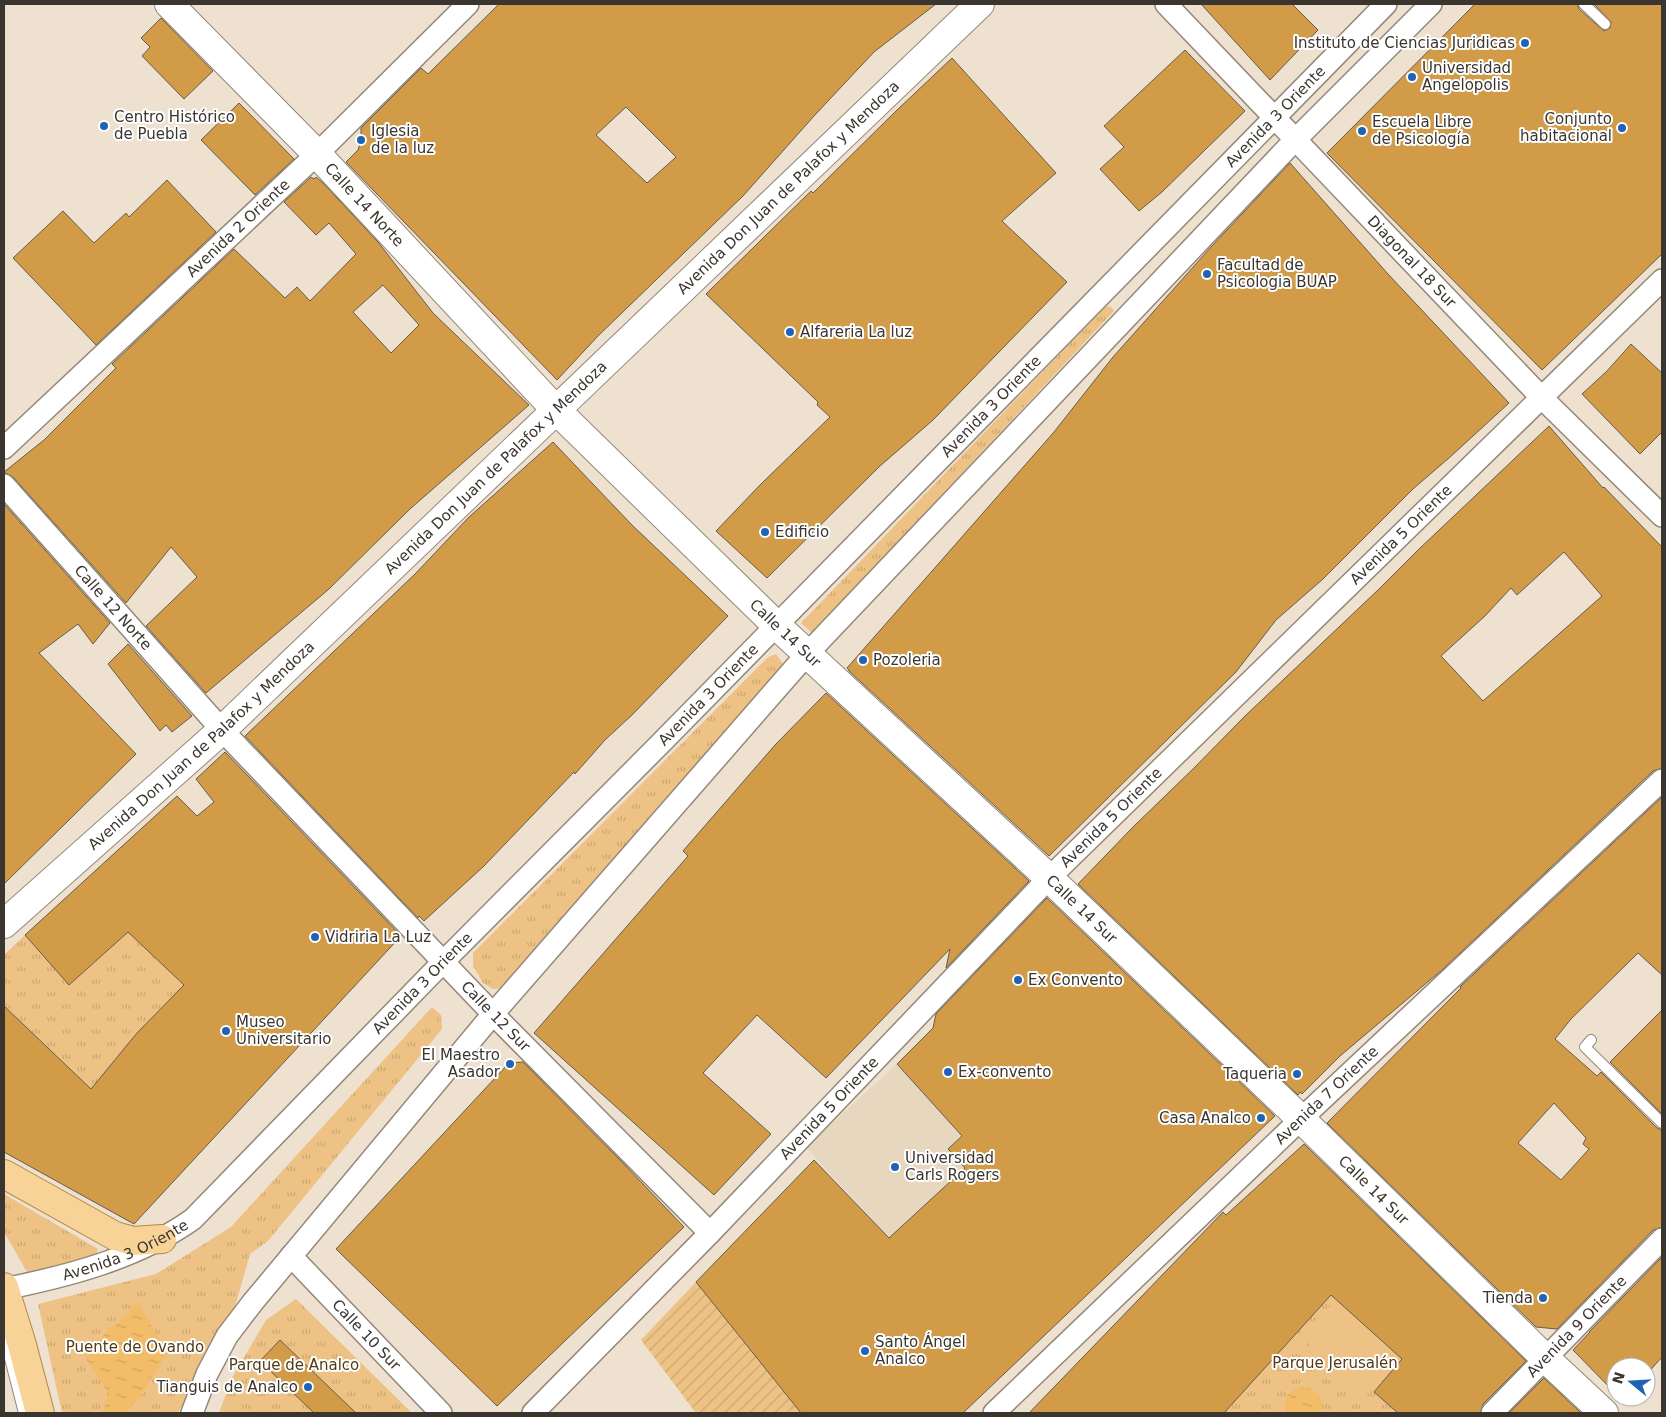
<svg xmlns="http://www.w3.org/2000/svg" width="1666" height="1417" font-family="'DejaVu Sans',sans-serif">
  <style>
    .built { fill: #e7d7bf }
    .grass { fill: url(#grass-tufts) }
    .garden { fill: url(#garden-furrows) }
    .pitch { fill: #edc284 }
    .water { fill: url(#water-ripples) }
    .building { fill: #d19b47; stroke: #675c4d; fill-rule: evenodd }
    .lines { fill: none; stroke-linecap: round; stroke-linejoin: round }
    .lane-casing { stroke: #948879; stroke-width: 12 }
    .street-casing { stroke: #948879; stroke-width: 24 }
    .secondary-casing { stroke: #948879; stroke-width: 30 }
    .primary-casing { stroke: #b38846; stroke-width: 30 }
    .lane { stroke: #fff; stroke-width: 10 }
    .street { stroke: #fff; stroke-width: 21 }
    .secondary { stroke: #fff; stroke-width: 28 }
    .primary { stroke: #f8d398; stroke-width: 28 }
    .poi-dot { fill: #2062b3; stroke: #fff; stroke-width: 2 }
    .labels { text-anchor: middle; stroke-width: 4; stroke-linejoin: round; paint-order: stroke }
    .poi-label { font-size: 15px; fill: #3a352e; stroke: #fff; text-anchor: start }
    .street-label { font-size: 15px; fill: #3a352e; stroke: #fff }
    .park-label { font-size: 15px; fill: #513b17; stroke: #fff }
  </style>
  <defs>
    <pattern id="grass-tufts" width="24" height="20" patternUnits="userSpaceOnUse" patternTransform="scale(1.25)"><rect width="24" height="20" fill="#edc284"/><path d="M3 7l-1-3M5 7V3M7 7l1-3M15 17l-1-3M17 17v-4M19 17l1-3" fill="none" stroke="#cca772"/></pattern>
    <pattern id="garden-furrows" width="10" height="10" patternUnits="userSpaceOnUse" patternTransform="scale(1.25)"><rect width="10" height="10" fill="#edc284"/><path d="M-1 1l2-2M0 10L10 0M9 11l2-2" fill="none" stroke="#cca772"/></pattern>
    <pattern id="water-ripples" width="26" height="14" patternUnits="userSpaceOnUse" patternTransform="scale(1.25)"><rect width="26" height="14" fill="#f3bc69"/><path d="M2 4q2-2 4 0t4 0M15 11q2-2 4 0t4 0" fill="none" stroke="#d1a25b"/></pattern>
  </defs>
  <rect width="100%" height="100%" fill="#eee1d0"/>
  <path class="built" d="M897,1064L961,1136L948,1149L989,1195L946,1186L889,1238L806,1147Z"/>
  <path class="grass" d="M1106,306L1111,307L1114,311L812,633L801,623Z
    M776,654L783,664L782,669L507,988L493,989L483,983L473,966V953L768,657Z
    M128,932L184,985L137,1033L106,1073L64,1118L67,1066L4,1006V955L25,935L69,985Z
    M432,1007L441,1015L442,1029L268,1241L250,1254L234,1310L178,1413H62L38,1304L156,1274L231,1227Z
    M4,1194L98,1249L96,1256L30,1277L4,1232Z
    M1331,1295L1402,1359L1374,1392L1398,1413H1224Z
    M296,1299L412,1413H219L232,1378L266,1320Z"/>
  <path class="garden" d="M696,1282L801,1413H696L641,1340Z"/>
  <path class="pitch" d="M1335,1301L1399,1360L1365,1396L1301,1337Z"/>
  <path class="water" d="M138,1302L168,1354L151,1378L142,1394L126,1413H102L109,1394L92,1369L83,1353L102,1338L109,1327L119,1322Z
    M1299,1387C1315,1386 1326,1398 1321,1413H1286C1282,1401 1288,1391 1299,1387Z"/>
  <path class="building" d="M499,4H936L874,52L814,116L743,196L598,336L557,380L346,162L358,150L361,140V128L421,68L428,74ZM626,107L676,157L647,183L596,135Z
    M1201,4H1292L1318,30L1270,80Z
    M1475,4H1577L1579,9L1604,31L1610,28L1611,22L1594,4H1662V254L1542,370L1327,153Z
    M161,18L213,71L184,99L142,56L150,47L141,38Z
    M1185,50L1245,111L1162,192L1139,211L1100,169L1124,147L1104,126Z
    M952,58L1056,173L1002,221L1067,282L933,420L880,466L767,578L716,531L760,485L830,417L817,405L818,402L706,294L811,191L813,193L896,111Z
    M239,103L294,159L255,195L201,140Z
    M1290,163L1388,274L1509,403L1449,458L1414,488L1323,579L1276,620L1236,672L1049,856L849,671V670L847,668L1054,432L1113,357L1211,247Z
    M311,177L314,179L316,177L324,184L378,242L433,313L529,405L410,509L329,589L206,693L146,626L197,577L171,547L126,603L13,477L4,472L44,440L116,368L112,364L234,249L285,298L297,287L310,301L356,254L329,223L316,235L284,202ZM383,285L419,325L391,353L353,312Z
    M167,180L216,232L96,345L13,258L63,211L94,243L126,213L129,217Z
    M1631,344L1662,373V432L1640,454L1582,394L1607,371Z
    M1549,426L1603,488L1604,487L1662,547V768L1653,771L1443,969L1340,1056L1302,1094L1300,1092L1298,1095L1078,884L1133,827L1194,768L1244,717L1379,589L1418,550ZM1564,552L1602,596L1483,701L1441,656L1485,616L1511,588L1517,595Z
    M553,442L632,525L728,616L632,715L605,740L575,774L574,772L484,866L424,921L419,916L418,918L245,736L415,574L469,517Z
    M4,504L110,623L93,644L78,624L39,653L136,754L4,884Z
    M128,644L192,716L172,732L166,725L160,731L108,664Z
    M826,693L1029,881L946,968L950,949L826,1078L757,1015L703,1073L771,1134L714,1195L534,1033L688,856L683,851L775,745Z
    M225,752L401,936L134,1224L4,1152V1006L91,1089L137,1033L184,985L128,932L69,985L25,935L177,796L197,816L214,802L196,779Z
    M1662,797V975L1638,953L1571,1019L1555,1039L1597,1076L1601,1072L1657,1128L1662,1130V1227L1653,1230L1557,1329L1536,1327L1327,1123L1461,988L1460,987ZM1554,1103L1586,1138L1583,1144L1589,1149L1561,1180L1518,1143Z
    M1047,898L1275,1116L963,1413H801L696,1282L814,1160L889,1238L965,1168L948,1149L962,1136L897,1064L933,1028L936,1014Z
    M1662,1010V1114L1610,1062Z
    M523,1062L621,1161L684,1227L497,1406L336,1249L509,1063Z
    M1304,1144L1526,1361L1483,1404L1480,1413H1398L1374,1392L1402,1359L1331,1295L1224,1413H1029L1223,1212L1226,1215Z
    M1662,1257V1357L1646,1375V1367H1616V1394L1573,1350L1590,1332H1589Z
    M280,1340L356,1413H314L260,1361Z
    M1544,1378L1581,1413H1509Z"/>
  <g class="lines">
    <g class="lane-casing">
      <path id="lane" d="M1584,4L1605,24
        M1591,1040L1585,1047L1662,1123
        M4,1335L24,1413"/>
    </g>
    <g class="street-casing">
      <g id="street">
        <path id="s1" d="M1166,4L1541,397L1662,516"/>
        <path id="s2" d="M4,448L317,154L468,4"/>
        <path id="s3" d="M4,485L222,730L493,1014L710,1233"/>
        <path id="s4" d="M291,1256L441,1413"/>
        <path id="s5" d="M4,1289C69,1276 138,1258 193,1219L443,962L663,741L1386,4"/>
        <path d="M192,1413L207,1374L227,1336L253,1302L493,1014L807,654L1295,140L1431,4"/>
        <path id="s6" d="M533,1413L710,1233L1049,878L1662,280"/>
        <path id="s7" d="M994,1413L1301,1119L1662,780"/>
        <path id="s8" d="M1492,1413L1662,1239"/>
      </g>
    </g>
    <g class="secondary-casing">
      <g id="secondary">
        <path id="s9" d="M169,4L317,154L555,409L776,625L1049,878L1301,1119L1545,1358L1604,1413"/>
        <path id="s10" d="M4,924L222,730L980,4"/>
      </g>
    </g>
    <g class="primary-casing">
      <path id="primary" d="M4,1174L115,1236L133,1241L162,1239
        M4,1287L22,1345L40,1413"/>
    </g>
    <use href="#lane" class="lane"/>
    <use href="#street" class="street"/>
    <use href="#secondary" class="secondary"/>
    <use href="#primary" class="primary"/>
  </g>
  <g class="poi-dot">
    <circle cx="1525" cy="43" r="5"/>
    <circle cx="1412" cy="77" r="5"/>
    <circle cx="104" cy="126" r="5"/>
    <circle cx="1622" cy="128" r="5"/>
    <circle cx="1362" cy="131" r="5"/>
    <circle cx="361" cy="140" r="5"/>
    <circle cx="1207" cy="274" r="5"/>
    <circle cx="790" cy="332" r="5"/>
    <circle cx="765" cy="532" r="5"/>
    <circle cx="863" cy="660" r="5"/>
    <circle cx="315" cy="937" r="5"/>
    <circle cx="1018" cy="980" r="5"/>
    <circle cx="226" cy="1031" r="5"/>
    <circle cx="510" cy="1064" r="5"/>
    <circle cx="948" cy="1072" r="5"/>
    <circle cx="1297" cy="1074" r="5"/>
    <circle cx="1261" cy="1118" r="5"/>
    <circle cx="895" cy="1167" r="5"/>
    <circle cx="1543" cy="1298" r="5"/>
    <circle cx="865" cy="1351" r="5"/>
    <circle cx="308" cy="1387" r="5"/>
  </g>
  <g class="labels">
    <g class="poi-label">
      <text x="1515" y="48" text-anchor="end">Instituto de Ciencias Juridicas</text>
      <text x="1422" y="73">Universidad<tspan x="1422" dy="17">Angelopolis</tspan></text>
      <text x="114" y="122">Centro Histórico<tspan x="114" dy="17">de Puebla</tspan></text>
      <text x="1612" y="124" text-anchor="end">Conjunto<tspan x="1612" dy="17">habitacional</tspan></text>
      <text x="1372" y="127">Escuela Libre<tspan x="1372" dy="17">de Psicología</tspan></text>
      <text x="371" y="136">Iglesia<tspan x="371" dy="17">de la luz</tspan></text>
      <text x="1217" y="270">Facultad de<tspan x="1217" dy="17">Psicologia BUAP</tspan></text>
      <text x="800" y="337">Alfareria La luz</text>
      <text x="775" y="537">Edificio</text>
      <text x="873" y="665">Pozoleria</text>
      <text x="325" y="942">Vidriria La Luz</text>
      <text x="1028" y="985">Ex Convento</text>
      <text x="236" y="1027">Museo<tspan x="236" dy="17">Universitario</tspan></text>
      <text x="500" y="1060" text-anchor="end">El Maestro<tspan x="500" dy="17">Asador</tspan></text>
      <text x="958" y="1077">Ex-convento</text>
      <text x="1287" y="1079" text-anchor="end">Taqueria</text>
      <text x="1251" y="1123" text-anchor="end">Casa Analco</text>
      <text x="905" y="1163">Universidad<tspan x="905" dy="17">Carls Rogers</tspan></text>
      <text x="1533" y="1303" text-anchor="end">Tienda</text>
      <text x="875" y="1347">Santo Ángel<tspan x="875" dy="17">Analco</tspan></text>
      <text x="298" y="1392" text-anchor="end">Tianguis de Analco</text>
    </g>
    <g class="street-label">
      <text dy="5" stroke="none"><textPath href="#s5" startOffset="1748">Avenida 3 Oriente</textPath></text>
      <text dy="5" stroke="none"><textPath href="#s10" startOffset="1076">Avenida Don Juan de Palafox y Mendoza</textPath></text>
      <text dy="5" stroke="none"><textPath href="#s9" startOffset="280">Calle 14 Norte</textPath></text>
      <text dy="5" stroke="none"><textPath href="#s2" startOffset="321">Avenida 2 Oriente</textPath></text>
      <text dy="5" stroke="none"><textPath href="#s1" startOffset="356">Diagonal 18 Sur</textPath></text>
      <text dy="5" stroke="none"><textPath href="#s5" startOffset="1342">Avenida 3 Oriente</textPath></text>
      <text dy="5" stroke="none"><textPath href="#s10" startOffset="671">Avenida Don Juan de Palafox y Mendoza</textPath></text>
      <text dy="5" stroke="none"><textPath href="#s6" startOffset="1235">Avenida 5 Oriente</textPath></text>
      <text dy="5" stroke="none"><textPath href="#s3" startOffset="164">Calle 12 Norte</textPath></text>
      <text dy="5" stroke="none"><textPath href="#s9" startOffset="881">Calle 14 Sur</textPath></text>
      <text dy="5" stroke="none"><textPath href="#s5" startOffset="938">Avenida 3 Oriente</textPath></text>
      <text dy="5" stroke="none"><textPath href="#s10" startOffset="266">Avenida Don Juan de Palafox y Mendoza</textPath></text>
      <text dy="5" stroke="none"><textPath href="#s6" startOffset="830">Avenida 5 Oriente</textPath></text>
      <text dy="5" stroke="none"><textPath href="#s9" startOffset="1286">Calle 14 Sur</textPath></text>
      <text dy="5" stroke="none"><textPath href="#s5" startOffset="532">Avenida 3 Oriente</textPath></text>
      <text dy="5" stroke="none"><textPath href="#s3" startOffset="724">Calle 12 Sur</textPath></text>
      <text dy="5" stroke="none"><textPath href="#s7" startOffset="460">Avenida 7 Oriente</textPath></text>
      <text dy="5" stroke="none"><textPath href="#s6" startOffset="425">Avenida 5 Oriente</textPath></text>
      <text dy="5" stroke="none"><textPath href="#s9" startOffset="1691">Calle 14 Sur</textPath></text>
      <text dy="5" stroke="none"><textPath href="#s5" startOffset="128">Avenida 3 Oriente</textPath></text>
      <text dy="5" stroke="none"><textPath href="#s8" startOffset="121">Avenida 9 Oriente</textPath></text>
      <text dy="5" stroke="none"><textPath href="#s4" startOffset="109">Calle 10 Sur</textPath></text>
    </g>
    <g class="park-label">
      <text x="135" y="1352">Puente de Ovando</text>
      <text x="1335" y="1368">Parque Jerusalén</text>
      <text x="294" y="1370">Parque de Analco</text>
    </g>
  </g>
  <rect width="1666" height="1417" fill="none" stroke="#3a352e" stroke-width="10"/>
  <g transform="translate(1631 1382) rotate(288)"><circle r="24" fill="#ffffff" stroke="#b0aeab"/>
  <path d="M0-4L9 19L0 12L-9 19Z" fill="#2062b3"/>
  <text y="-8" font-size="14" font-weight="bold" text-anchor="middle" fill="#3a352e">N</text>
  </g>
</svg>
